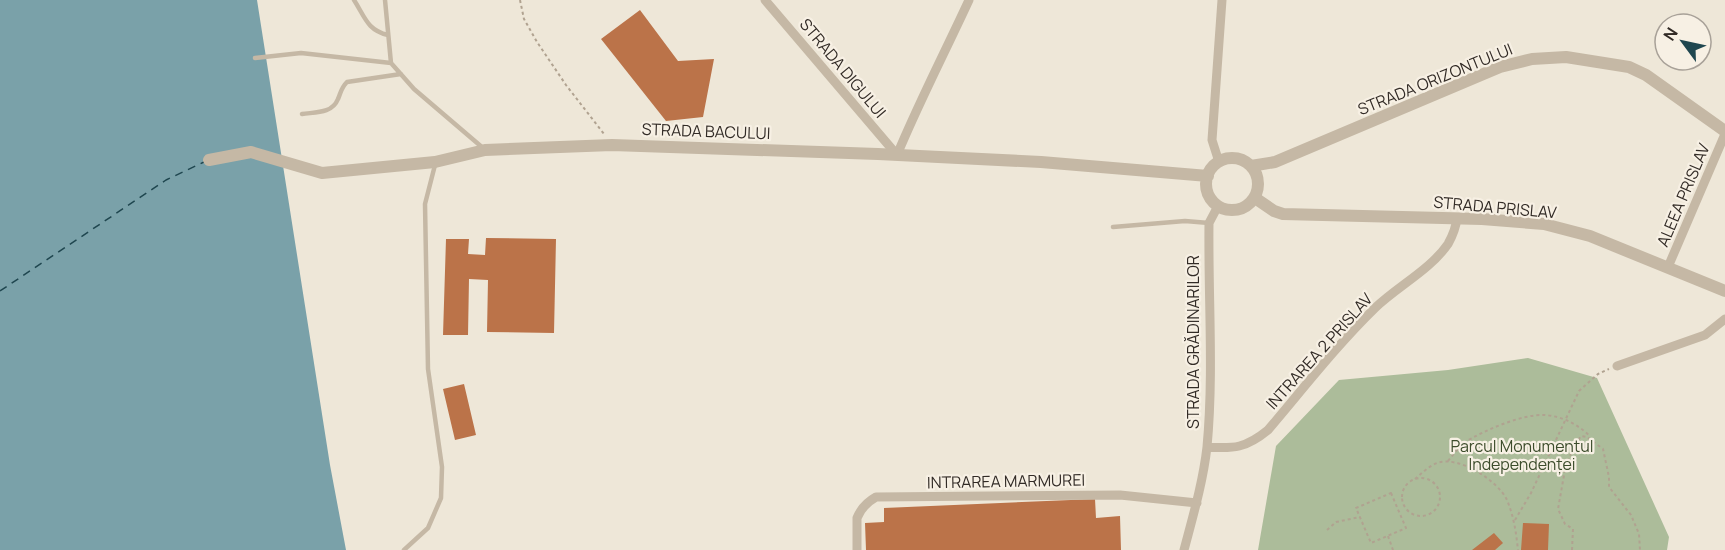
<svg xmlns="http://www.w3.org/2000/svg" width="1725" height="550" font-family="Manrope,sans-serif">
  <style>
    .green { fill: #acbc9a }
    .water { fill: #7aa1a9 }
    .lines { fill: none; stroke-linecap: round; stroke-linejoin: round }
    .ferry { stroke: #1f464f; stroke-width: 1.5; stroke-dasharray: 8 6; stroke-linecap: butt }
    .building { fill: #bb7349 }
    .path { stroke: #b0a290; stroke-width: 2; stroke-dasharray: 3 3; stroke-linecap: butt }
    .service { stroke: #c5b8a5; stroke-width: 4.5 }
    .minor { stroke: #c5b8a5; stroke-width: 9 }
    .tertiary { stroke: #c5b8a5; stroke-width: 12 }
    .labels { text-anchor: middle; stroke-width: 4.5; stroke-linejoin: round; paint-order: stroke }
    .street-label { font-size: 16px; fill: #322b26; stroke: #f7f0e4 }
    .park-label { font-size: 16px; fill: #3d4d2c; stroke: #f7f0e4 }
  </style>
  <rect width="100%" height="100%" fill="#eee7d8"/>
  <path class="green" d="M1528,358L1597,378L1669,537L1667,550H1258L1276,446L1339,380L1448,370Z"/>
  <path class="water" d="M0,0H257L330,465L346,550H0Z"/>
  <g class="lines">
    <path class="ferry" d="M0,291L166,180L204,162"/>
  </g>
  <path class="building" d="M640,10L678,61L714,59L703,117L666,121L601,39Z
    M486,238L556,239L554,333L487,332L488,280L469,279L468,335H443L446,239H469L468,254L485,255Z
    M464,384L476,435L455,440L443,389Z
    M1095,499L1096,518L1120,516L1121,550H866L865,523L884,522V508Z
    M1523,523L1549,524L1548,550H1521Z
    M1494,533L1503,543L1495,550H1472Z"/>
  <g class="lines">
    <path class="path" d="M520,0L524,19L537,42L566,85L604,134
      M1448,461C1453,455 1458,448 1464,443C1482,431 1522,414 1544,415C1562,416 1577,424 1590,436
      M1402 497a19 19 0 1 1 38 0a19 19 0 1 1-38 0Z
      M1415,479C1422,473 1429,466 1437,463C1459,455 1498,481 1507,500C1514,517 1516,532 1518,550
      M1391,493L1406,528L1371,543L1356,508Z
      M1515,520L1531,493L1579,391L1598,374L1609,369
      M1327,530L1336,522L1360,517
      M1388,536L1393,550
      M1572,550L1573,529L1565,524L1558,509L1566,464L1575,445L1581,436L1587,437L1603,449L1609,477V487L1631,515L1639,534L1640,550"/>
    <path class="service" d="M354,0C365,17 367,30 388,35
      M385,0L391,63L414,89L483,148
      M255,58L301,53L391,63
      M302,114C315,112 332,114 338,99C341,92 341,88 347,82L401,74
      M1113,227L1185,221L1209,223
      M404,550L428,528L441,498L442,467L428,369L425,204L435,165"/>
    <path class="minor" d="M765,0L897,155C919,102 945,52 969,0
      M1219,162L1212,140L1222,0
      M1668,267L1725,134
      M1617,366L1705,335L1725,319
      M1207,447C1234,449 1246,448 1268,430C1303,389 1336,346 1375,308C1398,286 1430,270 1448,244C1453,235 1456,227 1457,218
      M857,550V518C861,508 867,502 876,497L1120,495L1197,503
      M1184,550C1193,516 1203,482 1207,447C1214,373 1208,297 1209,223L1218,206"/>
    <path class="tertiary" d="M1206 184a26 26 0 1 1 52 0a26 26 0 1 1-52 0Z
      M209,160L251,152L322,173L435,162L485,150L612,145L878,154L1041,162L1208,176
      M1251,166L1275,162L1500,67L1532,59L1566,57L1629,67L1646,75L1725,131
      M1255,198L1274,211L1283,214L1482,219L1544,224L1590,236L1725,291"/>
  </g>
  <g class="labels">
    <g class="street-label">
      <text transform="translate(843 68) rotate(50)" y="6">STRADA DIGULUI</text>
      <text transform="translate(1435 79) rotate(-22)" y="6">STRADA ORIZONTULUI</text>
      <text transform="translate(706 131) rotate(2)" y="6">STRADA BACULUI</text>
      <text transform="translate(1683 195) rotate(-67)" y="6">ALEEA PRISLAV</text>
      <text transform="translate(1495 207) rotate(5)" y="6">STRADA PRISLAV</text>
      <text transform="translate(1193 342) rotate(-90)" y="6">STRADA GRĂDINARILOR</text>
      <text transform="translate(1319 351) rotate(-48)" y="6">INTRAREA 2 PRISLAV</text>
      <text transform="translate(1006 481) rotate(-1)" y="6">INTRAREA MARMUREI</text>
    </g>
    <g class="park-label">
      <text x="1522" y="452">Parcul Monumentul<tspan x="1522" dy="18">Independenței</tspan></text>
    </g>
  </g>
  <g transform="translate(1683 42) rotate(303)"><circle r="28" fill="#f7f0e4" stroke="#a8a198" stroke-width="1.5"/>
  <path d="M0-4.5L10 22L0 15L-10 22Z" fill="#1f464f"/>
  <text y="-9" font-size="16" font-weight="bold" text-anchor="middle" fill="#322b26">N</text>
  </g>
</svg>
